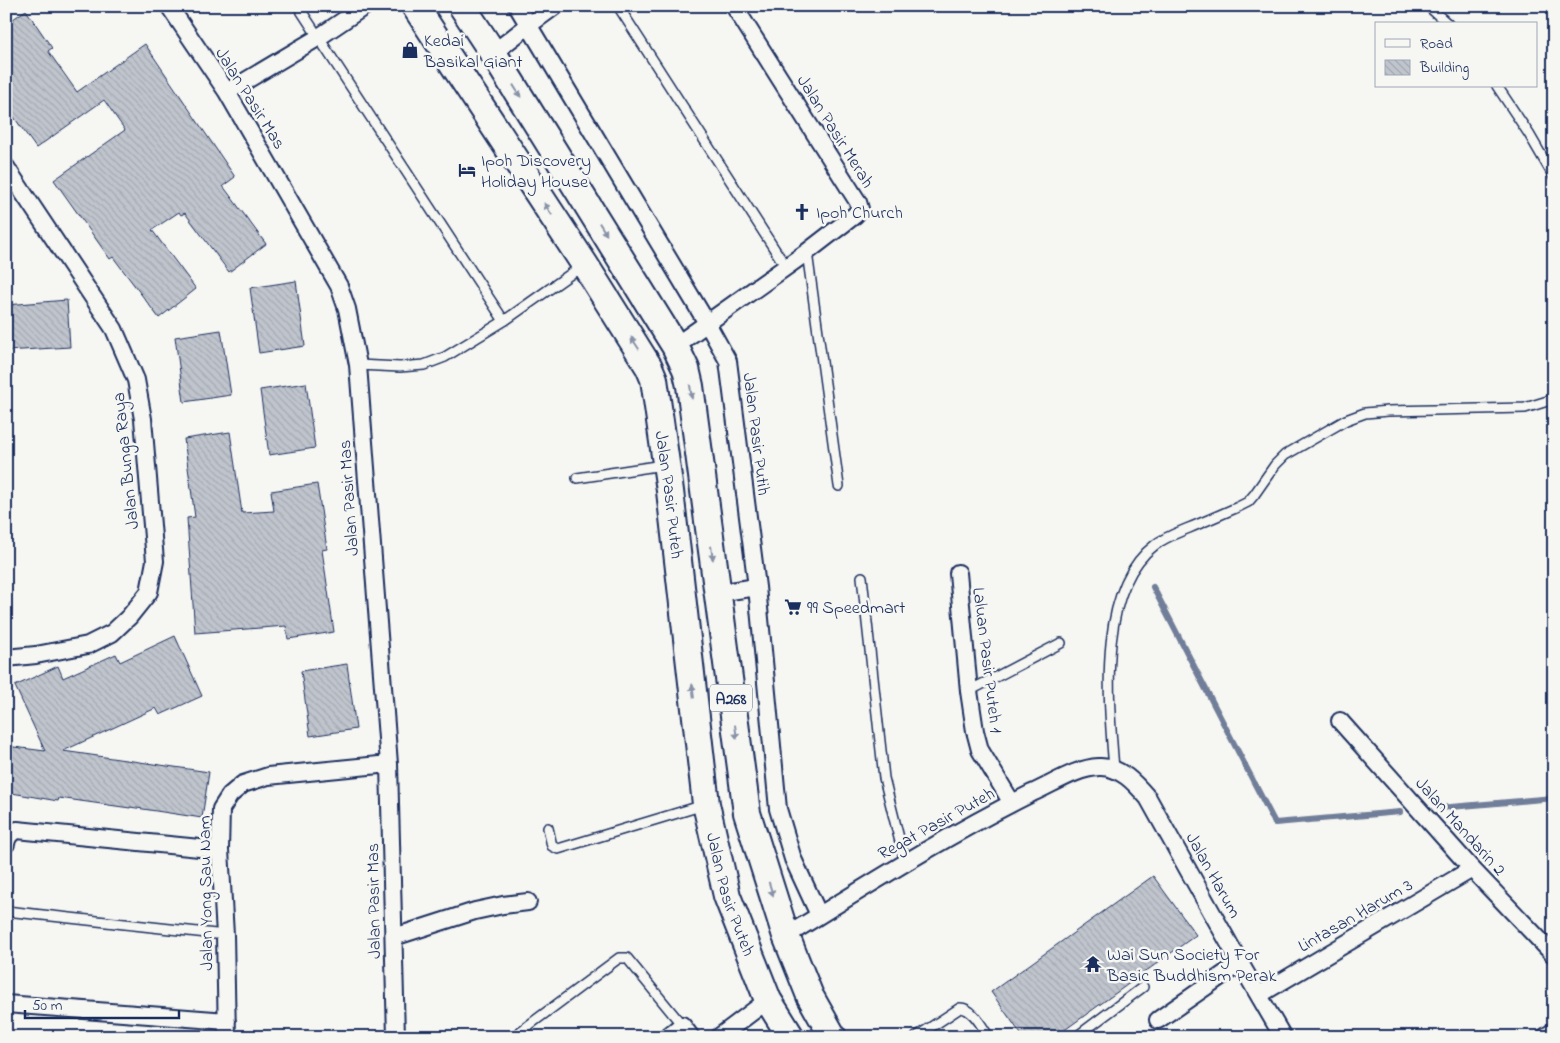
<svg xmlns="http://www.w3.org/2000/svg" width="1560" height="1043" font-family="'Indie Flower',sans-serif">
  <style>
    .lines { fill: none; stroke-linecap: round; stroke-linejoin: round }
    .stream { stroke: #717e99; stroke-width: 6 }
    .building { fill: url(#building-back-hatch); stroke: #1b2f5e }
    .service-casing { stroke: #1b2f5e; stroke-width: 12 }
    .minor-casing { stroke: #1b2f5e; stroke-width: 20 }
    .primary-casing { stroke: #1b2f5e; stroke-width: 30 }
    .service { stroke: #f6f6f2; stroke-width: 9 }
    .minor { stroke: #f6f6f2; stroke-width: 16 }
    .primary { stroke: #f6f6f2; stroke-width: 26 }
    .oneway { fill: #8892a8 }
    .labels { text-anchor: middle; stroke-width: 5; stroke-linejoin: round; paint-order: stroke }
    .shield { fill: #f6f6f2; stroke: #5d6b8a; stroke-width: 1 }
    .shield-label { font-size: 16px; font-weight: bold; fill: #1b2f5e }
    .poi-label { font-size: 18px; fill: #1b2f5e; stroke: #f6f6f2; text-anchor: start }
    .street-label { font-size: 18px; fill: #1b2f5e; stroke: #f6f6f2 }
  </style>
  <defs>
    <pattern id="building-back-hatch" width="6" height="6" patternUnits="userSpaceOnUse" patternTransform="scale(1.25)"><rect width="6" height="6" fill="#c0c4cd"/><path d="M-1 5l2 2M0 0l6 6M5-1l2 2" fill="none" stroke="#a4a9b2"/></pattern>
  </defs>
  <rect width="100%" height="100%" fill="#f6f6f2"/>
  <filter id="ink" filterUnits="userSpaceOnUse"><feTurbulence type="fractalNoise" baseFrequency=".02" numOctaves="2"/><feDisplacementMap in="SourceGraphic" scale="10" xChannelSelector="R" yChannelSelector="G"/><feConvolveMatrix kernelMatrix="1 2 1 2 8 2 1 2 1" color-interpolation-filters="sRGB"/></filter>
  <g filter="url(#ink)">
    <g class="lines">
      <path class="stream" d="M1153,587L1275,823L1400,812
        M1439,808L1554,798"/>
    </g>
    <path class="building" d="M26,10L52,48L48,51L77,92L145,44L235,177L223,186L266,244L229,272L185,213L181,215L179,212L152,230L196,289L159,318L113,257L110,259L54,180L125,130L104,100L36,148L6,106V24Z
      M296,281L305,346L259,353L250,288Z
      M67,300L70,347L6,351V305Z
      M221,330L231,395L184,402L175,337Z
      M306,383L315,448L269,455L260,390Z
      M230,432L242,513L274,511L271,491L317,484L327,549L322,550L334,632L288,639L286,626L195,633L187,518L195,517L184,439Z
      M175,636L202,696L160,715L156,708L63,751L209,772L202,818L130,807V808L59,798L58,801L6,792V746L45,751L15,686L58,666L63,678L116,654L120,662Z
      M347,664L356,729L310,736L301,671Z
      M1153,876L1196,935L1055,1037H1023L991,992Z"/>
    <g class="lines">
      <g class="service-casing">
        <path id="service" d="M298,6L504,321
          M618,6L786,267
          M1428,6L1448,24
          M1497,86L1529,134L1554,177
          M807,252L839,486
          M358,365L400,367L424,365L445,357L504,321L582,266
          M577,478L663,465
          M862,577L884,778L905,862
          M969,691L1061,643
          M1114,769C1109,704 1096,589 1155,545C1165,537 1177,533 1189,528C1206,521 1222,514 1238,507L1248,502L1254,495L1275,465L1285,455L1346,420L1365,413L1388,411L1525,408L1554,399
          M548,828L552,846L558,849L704,805
          M6,911L225,935
          M513,1037L619,958H627L682,1025
          M916,1037L960,1008C973,1008 982,1027 989,1037
          M1076,1037L1143,987"/>
      </g>
      <g class="minor-casing">
        <path id="minor" d="M169,6L227,92L339,286L347,309L358,365L389,764L396,1037
          M517,6L707,323L728,361L757,587L778,809L793,859L819,915
          M493,53L529,25L555,6
          M227,92L319,37L365,6
          M6,167L114,329L136,380L143,419L155,561L149,592L129,617L112,633L88,645L36,655L6,658
          M675,346L807,252L855,215L860,209L858,202L734,6
          M958,573L969,691L975,731L980,750L1012,803
          M717,593L757,587
          M1340,721L1472,869L1554,955
          M6,844C7,837 10,833 17,830L220,850
          M786,936C867,886 947,835 1032,793C1053,784 1076,768 1099,767C1120,766 1135,783 1148,798L1240,963L1283,1037
          M394,937L475,911L503,905L528,902
          M1259,995L1472,869
          M6,1004L227,1021
          M1158,1020L1240,963
          M227,1037L225,935L220,850L221,809L230,795L243,784L268,776L389,764
          M667,1037L682,1025L691,1037
          M719,1037L768,1000
          M1545,1037L1554,1031"/>
      </g>
      <g class="primary-casing">
        <g id="primary">
          <path id="s1" d="M415,6L585,265L649,367L654,379L670,491L706,804L727,896L768,1000L791,1037"/>
          <path d="M462,6L493,53L675,346L686,369L690,386L747,813L786,936L810,996L833,1037"/>
        </g>
      </g>
      <use href="#service" class="service"/>
      <use href="#minor" class="minor"/>
      <use href="#primary" class="primary"/>
    </g>
    <defs><path id="oneway-solid" d="M-6-.8H1V-3.2L6.5 0L1 3.2V.8H-6Z" transform="scale(1.25)"/></defs>
    <g class="oneway">
      <use href="#oneway-solid" transform="translate(517 91) rotate(58)"/>
      <use href="#oneway-solid" transform="translate(548 209) rotate(-123)"/>
      <use href="#oneway-solid" transform="translate(603 229) rotate(58)"/>
      <use href="#oneway-solid" transform="translate(635 343) rotate(-123)"/>
      <use href="#oneway-solid" transform="translate(691 392) rotate(82)"/>
      <use href="#oneway-solid" transform="translate(712 553) rotate(82)"/>
      <use href="#oneway-solid" transform="translate(693 691) rotate(-97)"/>
      <use href="#oneway-solid" transform="translate(736 732) rotate(82)"/>
      <use href="#oneway-solid" transform="translate(771 889) rotate(72)"/>
    </g>
  </g>
  <defs>
    <g id="shop-bare" transform="scale(1.35)"><path d="M-5-2.5h2.3a2.7 3.5 0 0 1 5.4 0H5L5.5 6h-11ZM-1.5-2.5h3a1.5 2.3 0 0 0-3 0Z" fill="#1b2f5e" stroke="#f6f6f2" stroke-width="2.5" paint-order="stroke"/></g>
    <g id="hotel-bare" transform="scale(1.35)"><path d="M-6-4.5h1.5V1H6V5H4.5V3h-9V5H-6ZM-4 0a1.8 1.8 0 1 1 3.6 0ZM.5 0V-2.5h3Q6-2.5 6 0Z" fill="#1b2f5e" stroke="#f6f6f2" stroke-width="2.5" paint-order="stroke"/></g>
    <g id="church-bare" transform="scale(1.35)"><path d="M-1.2-6h2.4v3.5h3.3v2.4h-3.3V6h-2.4V-.1h-3.3v-2.4h3.3Z" fill="#1b2f5e" stroke="#f6f6f2" stroke-width="2.5" paint-order="stroke"/></g>
    <g id="supermarket-bare" transform="scale(1.35)"><path d="M-6-5.5h2.5l.6 2H6L4.5 2H-2.5L-4.4-4H-6ZM-1.5 3.2a1.3 1.3 0 1 0 .1 0ZM3 3.2a1.3 1.3 0 1 0 .1 0Z" fill="#1b2f5e" stroke="#f6f6f2" stroke-width="2.5" paint-order="stroke"/></g>
    <g id="temple-bare" transform="scale(1.35)"><path d="M0-6L5-2H3V0L6.5 2.5H4V6H1.5V3h-3V6H-4V2.5H-6.5L-3 0V-2H-5Z" fill="#1b2f5e" stroke="#f6f6f2" stroke-width="2.5" paint-order="stroke"/></g>
  </defs>
  <g fill-rule="evenodd">
    <use href="#shop-bare" x="410" y="50"/>
    <use href="#hotel-bare" x="467" y="170"/>
    <use href="#church-bare" x="802" y="212"/>
    <use href="#supermarket-bare" x="793" y="607"/>
    <use href="#temple-bare" x="1093" y="964"/>
  </g>
  <g class="labels">
    <rect class="shield" x="710" y="684.5" width="42" height="27" rx="4"/>
    <g class="shield-label">
      <text x="731" y="704">A268</text>
    </g>
    <g class="poi-label">
      <text x="424" y="46">Kedai<tspan x="424" dy="21">Basikal Giant</tspan></text>
      <text x="481" y="166">Ipoh Discovery<tspan x="481" dy="21">Holiday House</tspan></text>
      <text x="816" y="218">Ipoh Church</text>
      <text x="807" y="613">99 Speedmart</text>
      <text x="1107" y="960">Wai Sun Society For<tspan x="1107" dy="21">Basic Buddhism Perak</tspan></text>
    </g>
    <g class="street-label">
      <text transform="translate(251 98) rotate(58)" y="6">Jalan Pasir Mas</text>
      <text transform="translate(836 131) rotate(58)" y="6">Jalan Pasir Merah</text>
      <text transform="translate(757 434) rotate(83)" y="6">Jalan Pasir Putih</text>
      <text transform="translate(125 461) rotate(-96)" y="6">Jalan Bunga Raya</text>
      <text dy="6" stroke="none"><textPath href="#s1" startOffset="560">Jalan Pasir Puteh</textPath></text>
      <text transform="translate(348 498) rotate(-94)" y="6">Jalan Pasir Mas</text>
      <text transform="translate(988 660) rotate(83)" y="6">Laluan Pasir Puteh 1</text>
      <text transform="translate(936 823) rotate(-29)" y="6">Regat Pasir Puteh</text>
      <text transform="translate(1461 826) rotate(48)" y="6">Jalan Mandarin 2</text>
      <text transform="translate(1214 875) rotate(61)" y="6">Jalan Harum</text>
      <text transform="translate(205 893) rotate(-91)" y="6">Jalan Yong Sau Nam</text>
      <text dy="6" stroke="none"><textPath href="#s1" startOffset="965">Jalan Pasir Puteh</textPath></text>
      <text transform="translate(373 901) rotate(-91)" y="6">Jalan Pasir Mas</text>
      <text transform="translate(1355 915) rotate(-30)" y="6">Lintasan Harum 3</text>
    </g>
  </g>
  <rect width="1560" height="1043" fill="none" stroke="#f6f6f2" stroke-width="25"/>
  <rect x="12" y="12" width="1535" height="1018" fill="none" stroke="#1b2f5e" stroke-width="2" filter="url(#ink)"/>
  <rect x="1375" y="22" width="162" height="65" fill="#f6f6f2" stroke="#9ea6b7"/>
  <rect x="1385" y="39" width="25" height="8" fill="#f6f6f2" stroke="#9ea6b7"/>
  <text x="1420" y="48" font-size="15" fill="#1b2f5e">Road</text>
  <rect x="1385" y="60" width="25" height="15" fill="url(#building-back-hatch)" stroke="#9ea6b7"/>
  <text x="1420" y="72" font-size="15" fill="#1b2f5e">Building</text>
  <path d="M25 1010v8h154v-8" fill="none" stroke="#1b2f5e" stroke-width="2.5"/>
  <text x="32" y="1010" font-size="15" fill="#1b2f5e" stroke="#f6f6f2" stroke-width="4" paint-order="stroke">50 m</text>
</svg>
